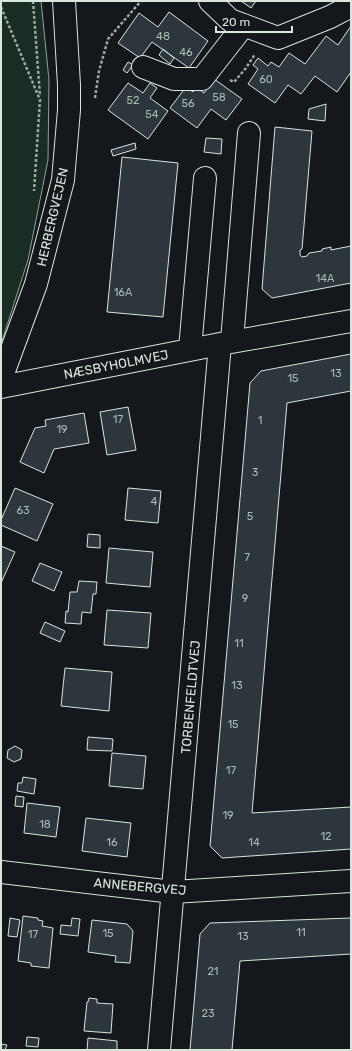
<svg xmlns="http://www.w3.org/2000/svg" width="352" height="1051" font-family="Rubik,sans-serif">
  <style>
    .green { fill: #1a2d24; stroke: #939e99 }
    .building { fill: #2c363c; stroke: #d8e6dc }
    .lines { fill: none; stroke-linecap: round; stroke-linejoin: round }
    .minor-casing { stroke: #d8e6dc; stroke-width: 24 }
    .path { stroke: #9da8a2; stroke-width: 2.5; stroke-dasharray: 3 2; stroke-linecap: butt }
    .minor { stroke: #14181c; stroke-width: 22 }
    .labels { text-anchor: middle; stroke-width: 3; stroke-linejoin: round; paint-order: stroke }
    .number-label { font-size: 11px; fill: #adbab4 }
    .street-label { font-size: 13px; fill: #d8e6dc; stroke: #14181c }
  </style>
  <rect width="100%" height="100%" fill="#14181c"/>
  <path class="green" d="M1,1H41L49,80L48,160L28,260L1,344Z"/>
  <path class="building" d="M241,1H256L251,8Z
    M169,12L208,41L189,68L152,42L140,58L118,43L139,13L158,27Z
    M351,26V72L337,92L315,76L301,94L288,85L275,103L248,84L258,69L253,65L258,58L268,66L271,62L279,67L289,53L305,64L326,36L338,45Z
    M163,49L174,58L170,64L159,55Z
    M128,62L133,65L127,73L123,70Z
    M214,79L242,99L226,120L211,109L197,128L170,108L186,87L193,92L196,87L204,93Z
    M128,83L143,93L150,83L157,88L150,98L168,111L148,139L108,110Z
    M326,104L325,121L308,119L309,109Z
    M275,127L312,131L302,249L300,250V255L302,257L307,256L309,253L322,251V249L331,247V250L351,246V283L272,298L262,289Z
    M206,138L222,139L221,154L204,152Z
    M135,143L136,149L113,156L111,150Z
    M122,157L178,163L163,317L107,312Z
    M351,354V391L287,403L252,813L351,807V849L222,858L210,846L250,383L261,371Z
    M128,407L136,450L107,455L100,412Z
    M84,413L89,443L54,449L44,473L20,462L35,428L46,426L45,420Z
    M15,488L53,504L37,541L1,525V520Z
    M128,488L161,491L158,523L125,520Z
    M88,534L100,535V548L87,547Z
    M1,546L15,552L1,583Z
    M109,548L153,552L150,587L106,583Z
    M40,563L62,572L54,591L32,581Z
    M79,581L97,582L96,594H93L91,613L82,612L81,624L65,623L66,611L68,612L70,592H77Z
    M107,610L151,613L148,648L104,645Z
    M45,622L65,631L60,642L40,633Z
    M65,668L112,672L109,711L61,706Z
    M88,737L113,739L112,751L87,750Z
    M15,746L22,750L21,759L14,762L7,758L8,750Z
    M112,753L146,756L143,789L109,786Z
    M23,777L36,779L34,794L17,791L18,783H22Z
    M16,796L24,797L23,807L15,806Z
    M27,803L60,807L56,837L24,833Z
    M86,818L131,823L127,857L82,851Z
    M23,916L38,918V920L43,921L42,926L53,928L49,968L31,966V963L18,961Z
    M10,918L20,920L17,937L8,936Z
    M72,918L80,919L78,936L60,934L61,925L71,926Z
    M351,918V954L240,961L232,1050H190L200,934L210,923Z
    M92,920L127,924L133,931L130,963L115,962L116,956L88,952Z
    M89,998L97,999V1003L113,1004L111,1033L84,1031L87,1002H88Z
    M27,1037L39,1038L38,1047L26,1046Z
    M88,1038L117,1041V1050H87Z
    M1,1044L7,1045L5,1050H1Z"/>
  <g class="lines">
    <g class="minor-casing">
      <path id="minor" d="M210,1L230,20L278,38L330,17L351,6
        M143,67L174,79H202L244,25
        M232,341L249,133
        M190,349L205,178
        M1,379L36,284L63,180L69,110V85L64,1
        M1,387L220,344L351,321
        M1,872L173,892L351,881
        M159,1050L220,344"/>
    </g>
    <path class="path" d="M33,1L40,96
      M1,7L40,100L34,191
      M230,80L234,82L246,68L255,54
      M95,98L99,71L108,39L141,1"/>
    <use href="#minor" class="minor"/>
  </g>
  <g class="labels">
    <g class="number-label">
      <text x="163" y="40">48</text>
      <text x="186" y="56">46</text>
      <text x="266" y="83">60</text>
      <text x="219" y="101">58</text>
      <text x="133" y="104">52</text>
      <text x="188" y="107">56</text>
      <text x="152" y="118">54</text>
      <text x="325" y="282">14A</text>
      <text x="123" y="296">16A</text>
      <text x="336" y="377">13</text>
      <text x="293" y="382">15</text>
      <text x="118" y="423">17</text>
      <text x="260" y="424">1</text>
      <text x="62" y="433">19</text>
      <text x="255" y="476">3</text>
      <text x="154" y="505">4</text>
      <text x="23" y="514">63</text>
      <text x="250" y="520">5</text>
      <text x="247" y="561">7</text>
      <text x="245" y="602">9</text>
      <text x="239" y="647">11</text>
      <text x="237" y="689">13</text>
      <text x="233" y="728">15</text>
      <text x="231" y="774">17</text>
      <text x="228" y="819">19</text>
      <text x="45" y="828">18</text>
      <text x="326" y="840">12</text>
      <text x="112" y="846">16</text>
      <text x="254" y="846">14</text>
      <text x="301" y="936">11</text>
      <text x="108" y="937">15</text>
      <text x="33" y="938">17</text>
      <text x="243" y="940">13</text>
      <text x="213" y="975">21</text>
      <text x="208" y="1017">23</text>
    </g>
    <g class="street-label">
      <text transform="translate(52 217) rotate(-77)" y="5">HERBERGVEJEN</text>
      <text transform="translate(116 364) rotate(-11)" y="5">NÆSBYHOLMVEJ</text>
      <text transform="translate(190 697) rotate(-85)" y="5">TORBENFELDTVEJ</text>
      <text transform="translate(140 886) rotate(5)" y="5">ANNEBERGVEJ</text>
    </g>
  </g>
  <rect width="352" height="1051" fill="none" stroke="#d8e6dc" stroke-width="4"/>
  <path d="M216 26v6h76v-6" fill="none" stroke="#d8e6dc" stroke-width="2"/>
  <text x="222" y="26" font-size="12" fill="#d8e6dc" stroke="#14181c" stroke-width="3" paint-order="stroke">20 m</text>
</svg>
